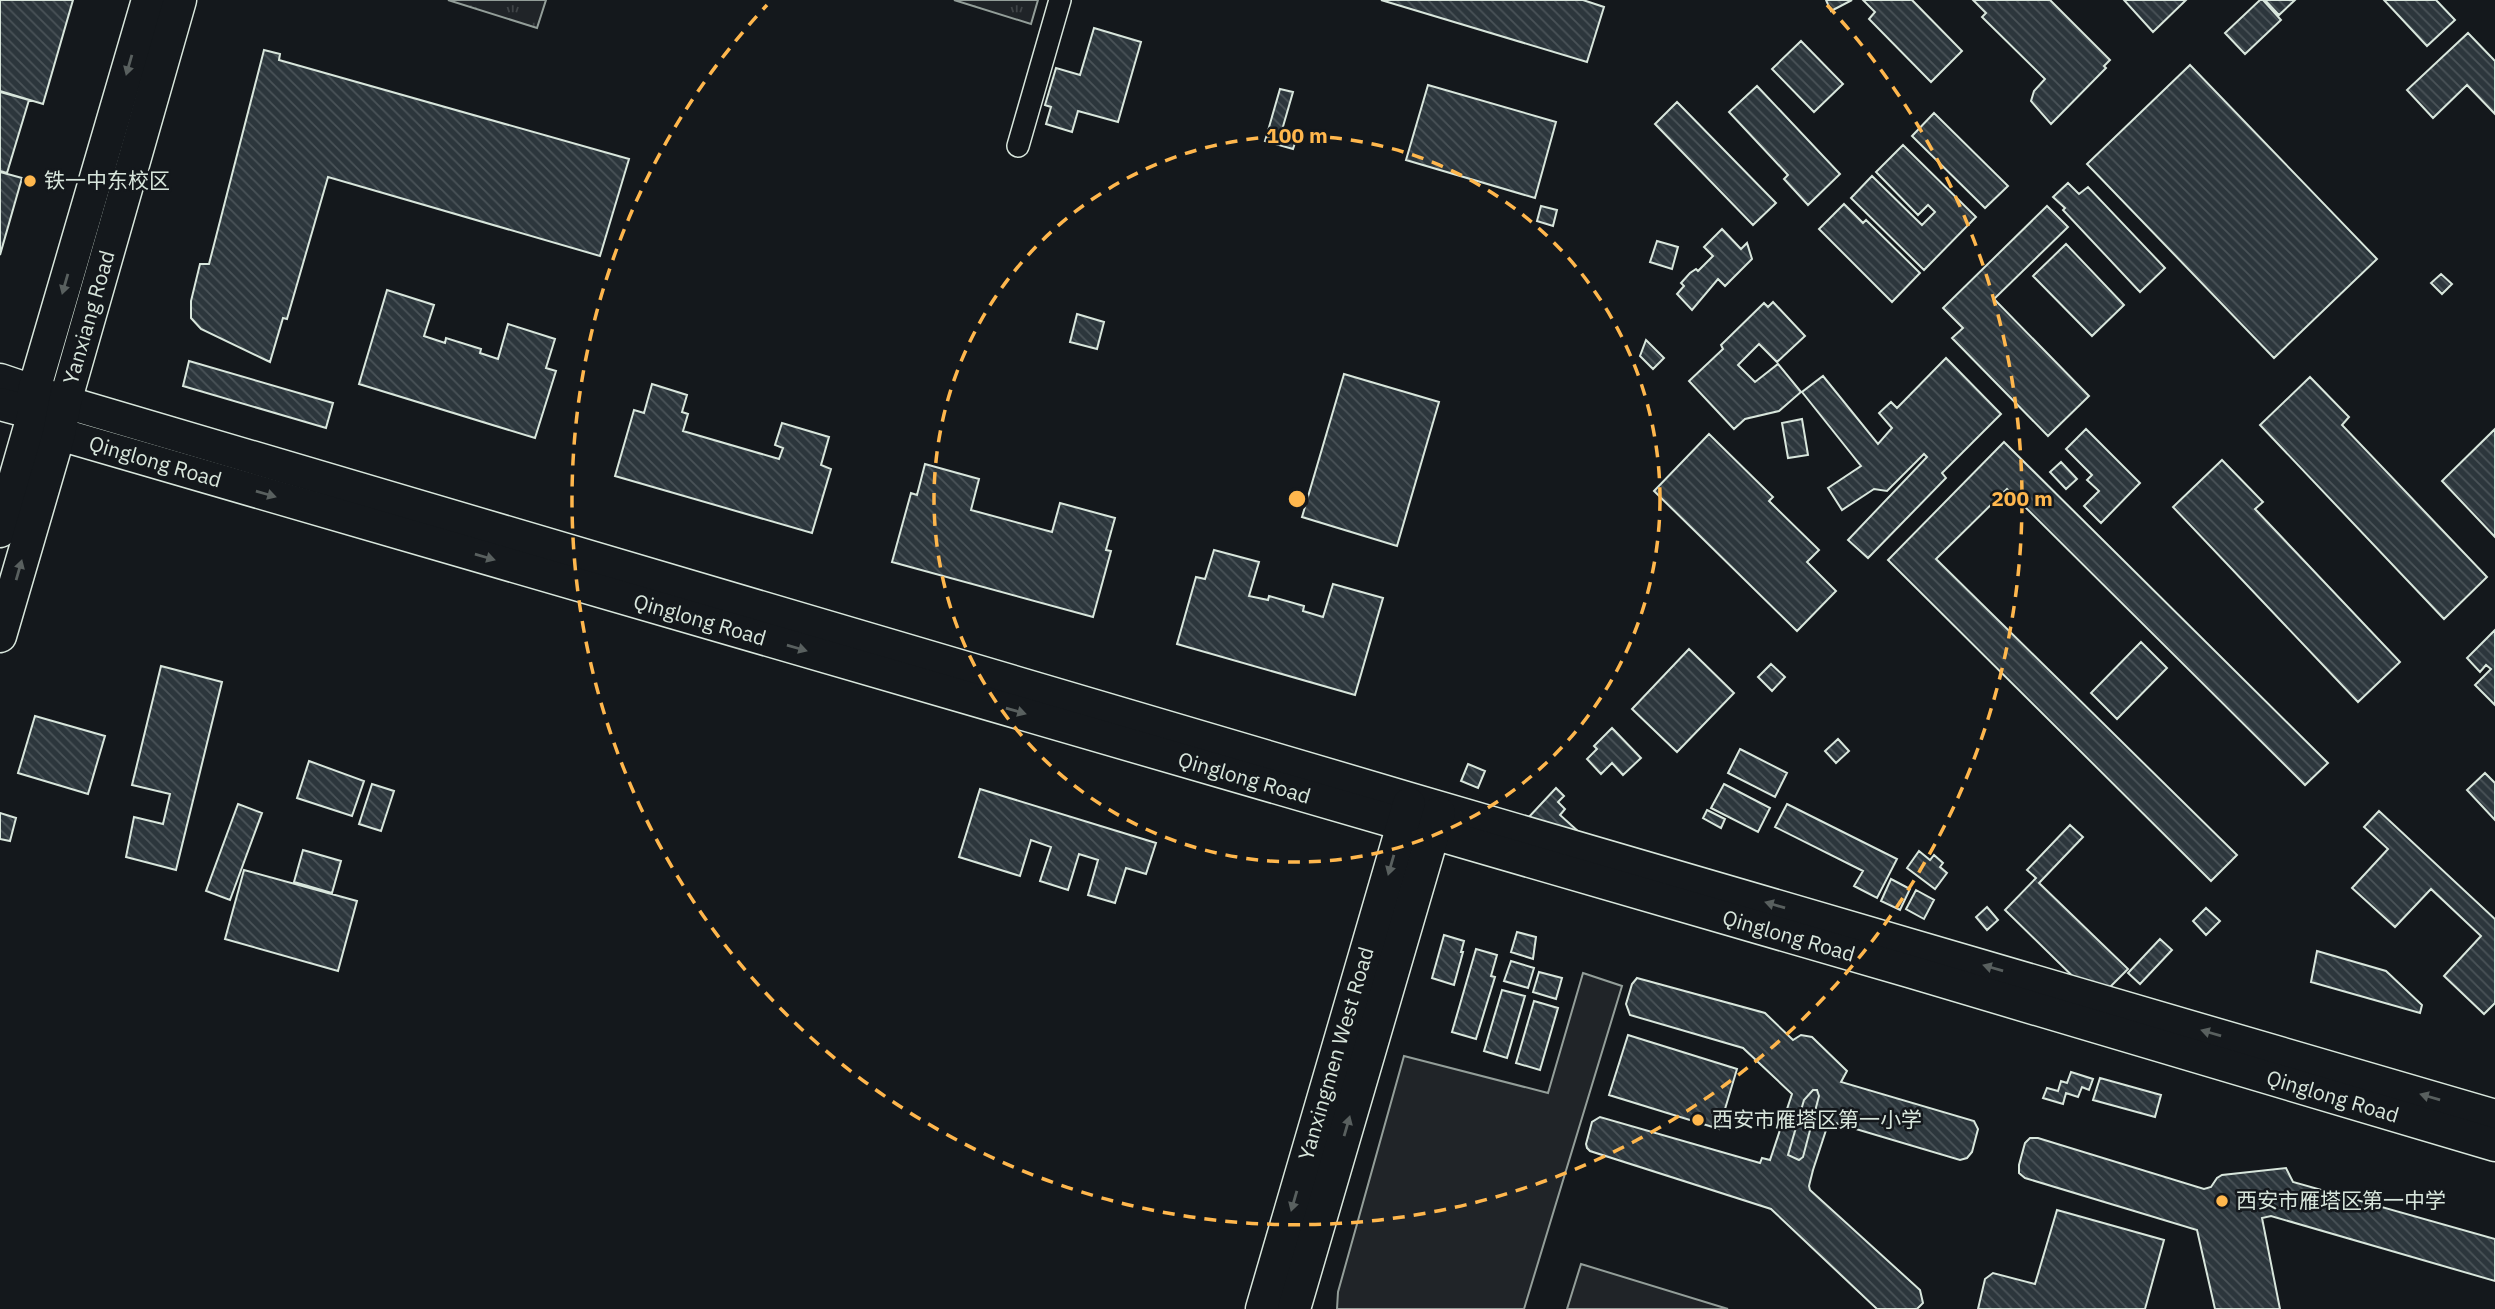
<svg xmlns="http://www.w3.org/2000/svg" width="2495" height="1309" font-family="'IBM Plex Sans','Noto Sans SC',sans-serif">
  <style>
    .grass { fill: url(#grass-tufts); stroke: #939e99; stroke-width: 2 }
    .pitch { fill: #202428; stroke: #939e99; stroke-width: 2 }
    .building { fill: url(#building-back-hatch); stroke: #d8e6dc; stroke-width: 2; fill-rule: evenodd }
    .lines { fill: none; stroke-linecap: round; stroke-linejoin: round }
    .street-casing { stroke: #d8e6dc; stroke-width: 24 }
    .secondary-casing { stroke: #d8e6dc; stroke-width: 35 }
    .street { stroke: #14181c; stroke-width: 21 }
    .secondary { stroke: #14181c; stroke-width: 32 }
    .oneway { fill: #59605f }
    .ring { fill: none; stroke: #ffb74d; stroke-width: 3.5; stroke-dasharray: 12 9 }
    .poi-dot { fill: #ffb74d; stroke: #14181c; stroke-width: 2.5 }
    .labels { text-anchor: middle; stroke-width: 5; stroke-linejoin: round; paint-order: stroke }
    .poi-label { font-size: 21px; fill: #d8e6dc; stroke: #14181c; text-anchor: start }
    .street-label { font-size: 21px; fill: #d8e6dc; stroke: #14181c }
    .centre { fill: #ffb74d; stroke: #14181c; stroke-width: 3.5 }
    .ring-label { font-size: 21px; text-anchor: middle; font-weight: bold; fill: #ffb74d; stroke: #14181c; stroke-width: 5; stroke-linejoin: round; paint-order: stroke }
  </style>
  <defs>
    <pattern id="grass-tufts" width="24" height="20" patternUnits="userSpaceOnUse" patternTransform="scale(1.75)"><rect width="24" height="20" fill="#202428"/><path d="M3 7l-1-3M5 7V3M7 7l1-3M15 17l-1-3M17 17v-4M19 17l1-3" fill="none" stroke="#404447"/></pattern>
    <pattern id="building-back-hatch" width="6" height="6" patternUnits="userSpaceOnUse" patternTransform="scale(1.75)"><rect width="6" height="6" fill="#2c363c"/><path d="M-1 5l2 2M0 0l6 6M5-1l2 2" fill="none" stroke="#4a5358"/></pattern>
  </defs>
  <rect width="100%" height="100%" fill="#14181c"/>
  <path class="grass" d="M448,0H546L537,28Z
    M954,0H1038L1031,24Z"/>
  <path class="pitch" d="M1583,973L1622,986L1524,1309H1337L1338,1292L1404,1056L1548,1093Z
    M1581,1264L1728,1309H1567Z"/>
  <path class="building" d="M0,0H73L43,104L0,91Z
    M1381,0H1583L1604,7L1587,62Z
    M1826,0H1852L1831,11Z
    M1863,0H1912L1962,51L1931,82L1869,19L1875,12Z
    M1973,0H2050L2110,60L2104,66L2106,68L2051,124L2031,101L2034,91L2045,79L1982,17L1986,13Z
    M2124,0H2186L2153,32Z
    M2260,0H2263L2281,20L2245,54L2225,33Z
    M2265,0H2295L2279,15Z
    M2384,0H2436L2455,20L2427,46Z
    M1094,28L1141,42L1118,122L1078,111L1072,132L1046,124L1051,107L1045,105L1056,68L1080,75Z
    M2468,33L2495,61V114L2467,85L2433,118L2407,90Z
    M1801,41L1843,84L1814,112L1772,69Z
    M264,50L280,54L279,60L629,159L600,256L328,177L287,319L283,318L270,362L201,329L191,318V301L200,264H209Z
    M2190,65L2377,259L2274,358L2087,164Z
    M1428,85L1556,122L1535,198L1406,160Z
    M1757,86L1840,174L1808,205L1784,179L1788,175L1729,112Z
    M1280,89L1293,92L1282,130L1298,134L1293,149L1265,141Z
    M0,92L29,100L7,173L0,171Z
    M1677,102L1776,203L1753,225L1655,124Z
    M1934,113L2008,186L1985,208L1912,136Z
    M1903,145L1976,217L1924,270L1851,198L1872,176L1922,225L1935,212L1928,205L1918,215L1876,172Z
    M0,172L22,178L0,255Z
    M2068,183L2079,194L2088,187L2165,268L2140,292L2063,210L2065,208L2053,197Z
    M1844,204L1863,223L1866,220L1920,273L1892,302L1819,229Z
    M1541,206L1557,210L1553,226L1537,221Z
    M2047,206L2068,227L1994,299L2089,396L2048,436L1952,338L1963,328L1943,308Z
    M1722,229L1741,249L1747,243L1752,259L1725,286L1718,279L1692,310L1677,294L1684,286L1681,283L1690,273L1696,269L1698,271L1713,256L1704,247Z
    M1657,241L1678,247L1672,269L1650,262Z
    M2066,244L2124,305L2092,336L2033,276Z
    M2441,274L2452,284L2442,294L2431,283Z
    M387,290L434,305L424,336L445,343L446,338L481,349L480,353L498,359L508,324L555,339L546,368L556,371L535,438L359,384Z
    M1773,302L1805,336L1777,362L1759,344L1738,365L1755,382L1778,364L1801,392L1779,411L1745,419L1734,429L1689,381L1723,349L1721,345L1764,303L1768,307Z
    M1077,314L1104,322L1097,349L1070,342Z
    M1646,340L1664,358L1653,369L1640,356Z
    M1946,358L2001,414L1942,473L1946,478L1868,558L1848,540L1927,457L1924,454L1887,491L1874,489L1842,510L1828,488L1861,466L1802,392L1823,376L1878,444L1892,428L1879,413L1891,402L1897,408Z
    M189,361L333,403L326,428L183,386Z
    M1344,374L1439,402L1397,546L1302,517Z
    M2310,377L2349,417L2342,425L2487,577L2444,619L2260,425Z
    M652,384L687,395L682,412L688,414L683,431L779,459L783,448L775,445L782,423L829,437L821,465L831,469L812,533L615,476L634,410L644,413Z
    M1802,419L1808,455L1788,458L1782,423Z
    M2086,429L2140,483L2101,523L2084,506L2099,491L2087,480L2092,475L2066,449Z
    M2495,429V537L2442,481Z
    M1709,434L1773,497L1769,501L1819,550L1807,562L1836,591L1797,631L1654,491Z
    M2004,442L2328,763L2305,785L2007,489L1936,559L2237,855L2211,881L1888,560Z
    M2222,460L2263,502L2255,509L2400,662L2358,702L2173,507Z
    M2061,462L2077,479L2066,489L2050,472Z
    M925,464L979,479L971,510L1052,532L1060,503L1115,518L1106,550L1111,551L1093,617L892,562L911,493L917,495Z
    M1214,550L1259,562L1249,596L1268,600L1269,596L1304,606L1303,611L1323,617L1333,584L1383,598L1355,695L1177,644L1196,577L1205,579Z
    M2495,630V705L2475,685L2491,669L2486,665L2480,672L2467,658Z
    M2141,642L2167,668L2117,719L2091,693Z
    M1689,649L1734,693L1677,752L1632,709Z
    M1771,664L1785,677L1772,691L1758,677Z
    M161,666L222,682L176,870L126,857L134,817L163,824L170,794L132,785Z
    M35,716L105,736L88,794L18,773Z
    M1612,728L1641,758L1623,775L1612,763L1601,774L1587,759L1597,749L1594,746Z
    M1838,739L1849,751L1836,763L1825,751Z
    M1740,749L1787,773L1775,797L1728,773Z
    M309,761L364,781L352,816L297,798Z
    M1468,764L1485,771L1478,788L1461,781Z
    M2485,773L2495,783V820L2467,790Z
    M372,784L394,791L381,831L359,824Z
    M1724,784L1770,808L1758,832L1711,808Z
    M1556,788L1564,796L1558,802L1565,809L1560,815L1579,832L1561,851L1527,819Z
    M980,789L1156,843L1146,874L1126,868L1115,903L1088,895L1098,860L1079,854L1068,890L1040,881L1051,847L1031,840L1020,876L959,857Z
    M238,804L262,813L230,900L206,891Z
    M1787,804L1897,859L1877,898L1854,886L1863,871L1775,827Z
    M1707,810L1725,819L1721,828L1703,818Z
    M2379,811L2495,919V1003L2484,1014L2444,976L2481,936L2431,889L2395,927L2352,888L2388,849L2364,827Z
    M0,813L16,818L10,841L0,839Z
    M2070,825L2083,837L2039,883L2128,969L2097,1000L2005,910L2036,878L2027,870Z
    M303,850L341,861L332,893L294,882Z
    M1919,851L1930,860L1934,855L1943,863L1940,867L1947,873L1935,889L1907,868Z
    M244,870L357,901L338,971L225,939Z
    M1891,879L1910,889L1900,910L1881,901Z
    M1916,890L1934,900L1924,919L1906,909Z
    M1987,907L1998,920L1987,930L1976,917Z
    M2206,908L2220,921L2206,935L2193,921Z
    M1517,932L1536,937L1533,959L1511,952Z
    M1444,935L1464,941L1461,952H1463L1454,985L1432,978Z
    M2160,939L2172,950L2140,984L2128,973Z
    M1476,949L1497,955L1491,976L1495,977L1476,1039L1452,1032Z
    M2317,951L2386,971L2422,1005L2420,1013L2311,982Z
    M1511,961L1534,968L1528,988L1504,981Z
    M1539,972L1562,978L1556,999L1533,992Z
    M1637,978L1765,1013L1793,1040L1801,1035L1812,1037L1847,1071L1841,1082L1974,1121L1978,1129L1972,1152L1967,1158L1960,1160L1829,1121L1813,1170L1809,1186L1810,1190L1920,1290L1923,1303L1917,1309H1877L1771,1209L1590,1151L1587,1148L1586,1144L1592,1122L1600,1117L1760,1163L1762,1158L1770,1160L1792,1094L1743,1048L1630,1015L1626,1004L1632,984ZM1813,1090H1817L1819,1096L1803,1157L1799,1160L1788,1155L1804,1100Z
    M1502,990L1525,996L1507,1058L1484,1051Z
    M1534,1001L1558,1008L1540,1070L1516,1063Z
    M1628,1035L1737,1069L1719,1129L1609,1095Z
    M2071,1072L2093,1079L2089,1090L2082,1087L2078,1097L2066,1093L2063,1104L2043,1098L2047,1088L2058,1091L2061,1081L2067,1083Z
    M2100,1078L2161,1095L2155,1117L2093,1100Z
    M1813,1090H1817L1819,1096L1803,1157L1799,1160L1788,1155L1804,1100Z
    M2030,1138H2038L2204,1189L2211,1187L2217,1178L2222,1175L2286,1168L2293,1182L2495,1239V1281L2271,1216L2262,1218L2280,1309H2215L2197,1230L2025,1178L2019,1173V1165L2025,1143Z
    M2057,1210L2164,1240L2145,1309H1978L1985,1279L1993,1273L2035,1284Z"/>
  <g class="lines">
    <g class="street-casing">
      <path id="street" d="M1018,146L1060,0"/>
    </g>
    <g class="secondary-casing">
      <g id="secondary">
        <path d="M0,380L65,402L1410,799L2495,1116"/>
        <path id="s1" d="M0,404L34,413L59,434L1912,972L2495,1145"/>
        <path d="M0,531L34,413V390L148,0"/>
        <path id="s2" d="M0,636L59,434L65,402L180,0"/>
        <path id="s3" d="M1262,1309L1409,804"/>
        <path d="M1294,1309L1439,813"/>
      </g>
    </g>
    <use href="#street" class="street"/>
    <use href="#secondary" class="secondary"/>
  </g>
  <defs><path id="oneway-solid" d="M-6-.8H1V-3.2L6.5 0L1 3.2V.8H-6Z" transform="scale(1.75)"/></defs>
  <g class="oneway">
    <use href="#oneway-solid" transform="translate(129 65) rotate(106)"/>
    <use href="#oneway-solid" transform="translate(65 284) rotate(106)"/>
    <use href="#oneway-solid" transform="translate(266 494) rotate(16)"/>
    <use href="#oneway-solid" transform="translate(485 557) rotate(16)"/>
    <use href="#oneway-solid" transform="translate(19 570) rotate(-74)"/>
    <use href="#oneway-solid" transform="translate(797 648) rotate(16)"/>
    <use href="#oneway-solid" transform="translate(1016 711) rotate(16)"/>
    <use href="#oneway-solid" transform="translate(1391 865) rotate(106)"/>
    <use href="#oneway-solid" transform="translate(1775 905) rotate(-164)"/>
    <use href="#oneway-solid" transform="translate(1993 968) rotate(-164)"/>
    <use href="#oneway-solid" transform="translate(2211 1033) rotate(-164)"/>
    <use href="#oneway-solid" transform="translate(2430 1097) rotate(-164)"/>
    <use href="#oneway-solid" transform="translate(1347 1126) rotate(-74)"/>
    <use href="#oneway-solid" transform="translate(1294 1201) rotate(106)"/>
  </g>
  <g class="ring">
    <circle cx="1297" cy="499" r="363"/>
    <path d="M1827 5A725 725 0 1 1 767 5"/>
  </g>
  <g class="poi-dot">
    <circle cx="30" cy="181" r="7"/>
    <circle cx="1698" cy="1120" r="7"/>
    <circle cx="2222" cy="1201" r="7"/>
  </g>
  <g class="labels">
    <g class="poi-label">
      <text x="44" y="188">铁一中东校区</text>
      <text x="1712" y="1127">西安市雁塔区第一小学</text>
      <text x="2236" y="1208">西安市雁塔区第一中学</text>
    </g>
    <g class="street-label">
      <text dy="7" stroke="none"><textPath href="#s2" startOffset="331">Yanxiang Road</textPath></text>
      <text dy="7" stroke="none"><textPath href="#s1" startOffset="168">Qinglong Road</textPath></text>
      <text dy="7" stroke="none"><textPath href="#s1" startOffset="735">Qinglong Road</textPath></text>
      <text dy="7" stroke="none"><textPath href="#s1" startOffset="1302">Qinglong Road</textPath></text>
      <text dy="7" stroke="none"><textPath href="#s1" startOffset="1869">Qinglong Road</textPath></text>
      <text dy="7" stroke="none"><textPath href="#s3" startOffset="266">Yanxingmen West Road</textPath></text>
      <text dy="7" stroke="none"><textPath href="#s1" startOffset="2436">Qinglong Road</textPath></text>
    </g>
  </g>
  <circle cx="1297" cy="499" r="10" class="centre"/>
  <g class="ring-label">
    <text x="1297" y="143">100 m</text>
    <text x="2022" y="506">200 m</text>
  </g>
</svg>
